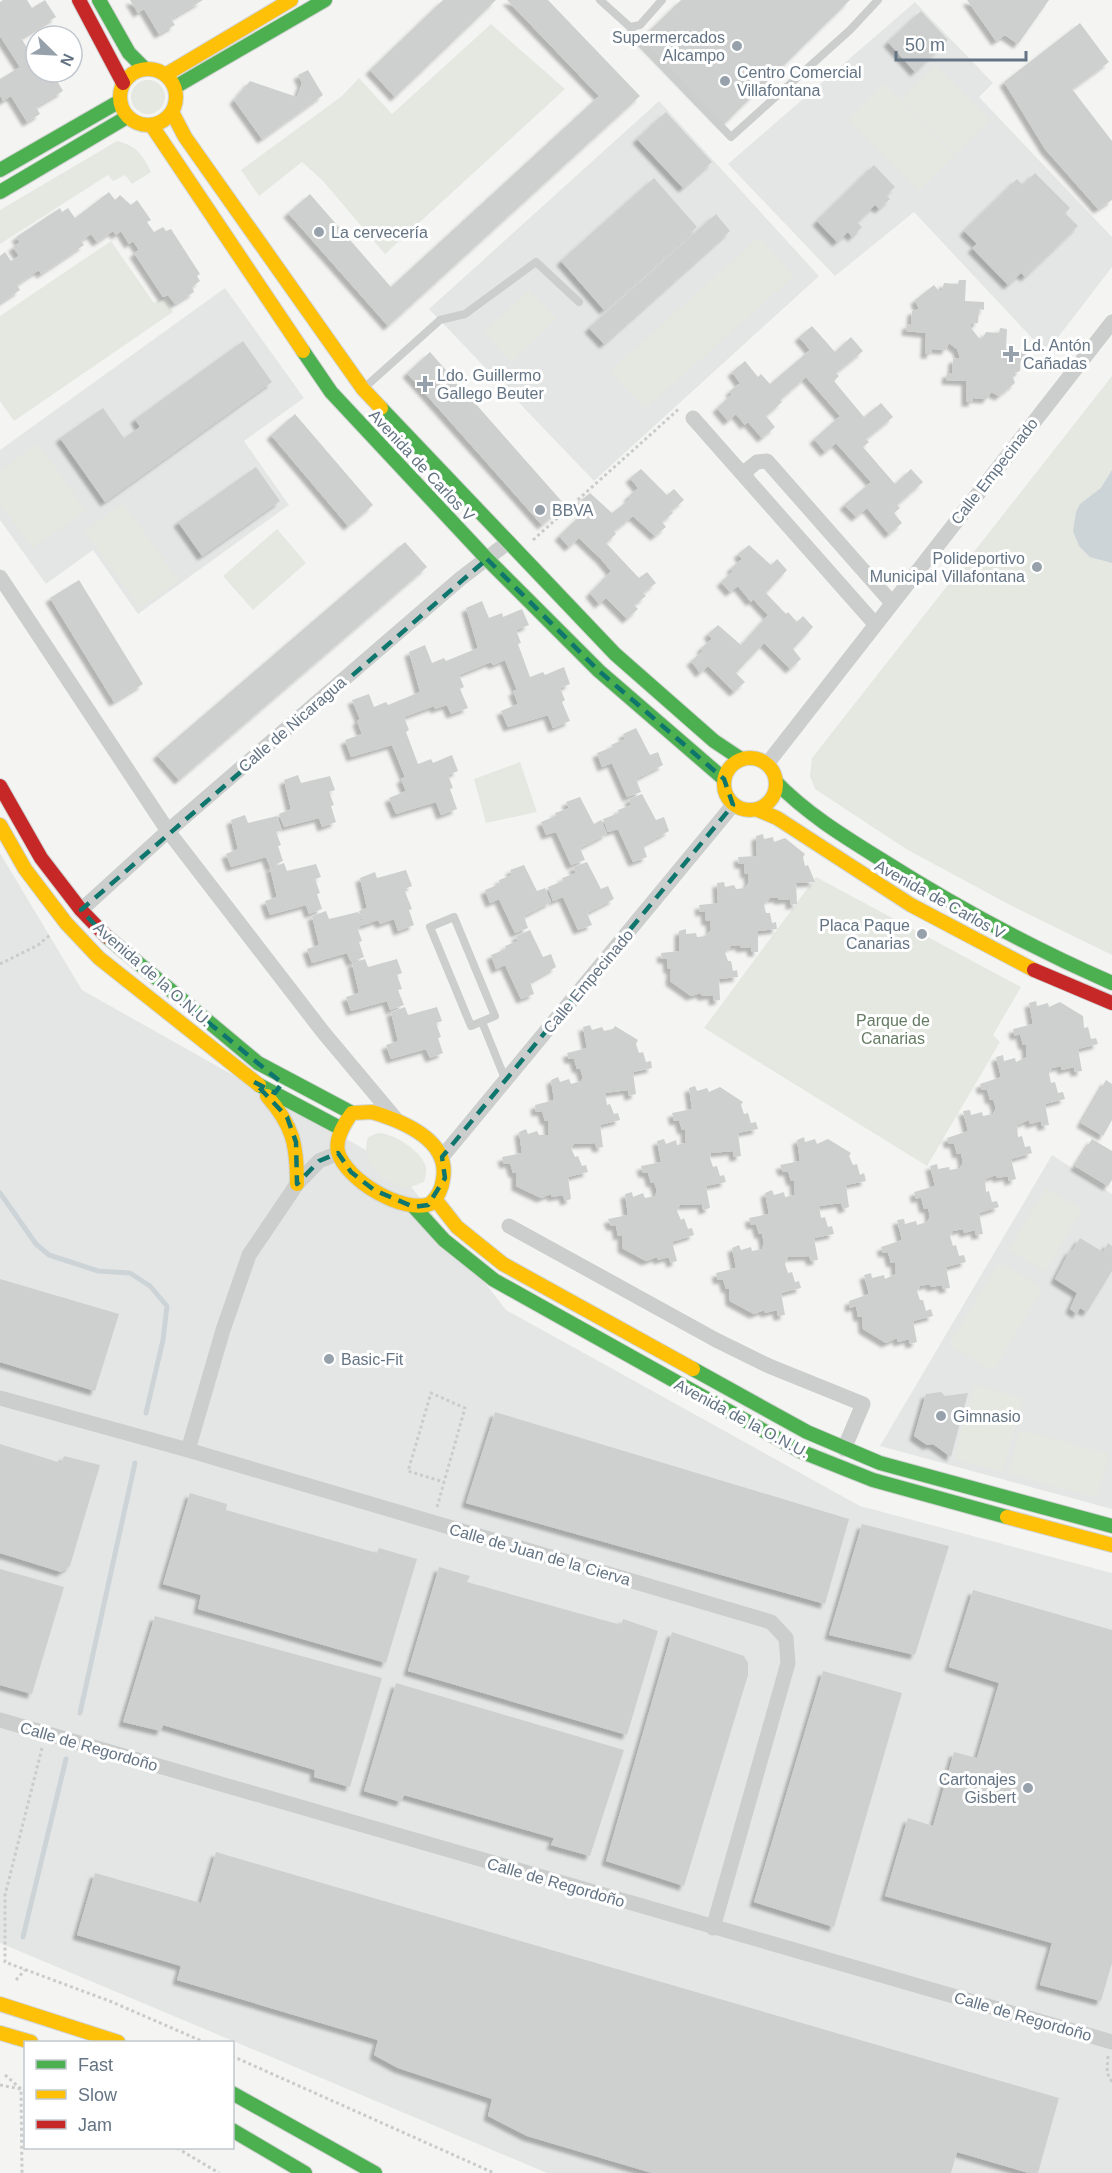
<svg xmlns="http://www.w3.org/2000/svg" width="1112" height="2173" font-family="Arial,sans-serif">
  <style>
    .built { fill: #e4e6e5 }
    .green { fill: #e4e8e1 }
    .water { fill: #cdd4d8 }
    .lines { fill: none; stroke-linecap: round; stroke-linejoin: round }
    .stream { stroke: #cdd4d8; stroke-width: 5 }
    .building { fill: #ced0d0; filter: url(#shadow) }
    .fast-casing { stroke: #d1d3d3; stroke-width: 16 }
    .slow-casing { stroke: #d1d3d3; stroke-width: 16 }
    .jam-casing { stroke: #d1d3d3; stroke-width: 16 }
    .path { stroke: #cacbcb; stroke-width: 3; stroke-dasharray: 3 3; stroke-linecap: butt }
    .lane { stroke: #cccece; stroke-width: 8 }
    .street { stroke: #cccece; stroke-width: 15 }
    .fast { stroke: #4caf50; stroke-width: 14 }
    .slow { stroke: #ffc107; stroke-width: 14 }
    .jam { stroke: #c62828; stroke-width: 14 }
    .marked { fill: none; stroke: #0f766e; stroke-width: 4.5; stroke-dasharray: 12 8; stroke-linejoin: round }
    .poi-dot { fill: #96a1ab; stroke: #fff; stroke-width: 2 }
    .labels { text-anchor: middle; stroke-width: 6; stroke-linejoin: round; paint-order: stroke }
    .poi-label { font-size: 16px; fill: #647484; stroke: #fff; text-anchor: start }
    .street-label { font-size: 16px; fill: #647484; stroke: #fff }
    .park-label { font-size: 16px; fill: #667b63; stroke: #fff }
  </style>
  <defs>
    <filter id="shadow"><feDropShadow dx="-4.5" dy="4.5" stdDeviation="1.5" flood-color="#0004"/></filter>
  </defs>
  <rect width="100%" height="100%" fill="#f4f5f3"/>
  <path class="built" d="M915,2L993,83L979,97L1112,237V267L1046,353L914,212L835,276L728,164Z
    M659,101L819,276L594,481L429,309Z
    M225,288L304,398L244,441L289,505L138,614L93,550L46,584L0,520V450Z
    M0,853L82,990L396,1167L506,1310L860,1506L1112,1573V2173H547L0,1943Z
    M1052,1155L1112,1194V1509L880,1446Z"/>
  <path class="green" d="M491,24L565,89L385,254L323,181L302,162L259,196L241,170L342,96L359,78L392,114Z
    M936,65L991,120L956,154L902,98Z
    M131 97a17 17 0 1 1 34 0a17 17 0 1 1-34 0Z
    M884,83L955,155L919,191L848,119Z
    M117,141C137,146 142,154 151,172L132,184L125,175L113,181L108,175L0,244V210Z
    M759,237L794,276L645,409L610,371Z
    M111,241L154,303L163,297L173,312L14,421L0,401V316Z
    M529,290L557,319L511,362L484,332Z
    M1112,376V955L1012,906L906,849L815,789L810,776L812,758Z
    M38,443L86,511L32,548L0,504V471Z
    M123,503L179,581L140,608L84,531Z
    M277,529L306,563L253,610L223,576Z
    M520,762L537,812L486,823L474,779Z
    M816,877L1021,987L993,1035L1000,1042L927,1166L704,1028Z
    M378,1133C393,1133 423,1151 426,1168C427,1172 425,1178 424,1182L405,1189C381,1180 360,1163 368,1137Z
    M1046,1188L1082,1209L1046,1271L1008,1250Z
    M999,1262L1043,1288L993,1371L949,1345Z
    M974,1385L1023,1398L1003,1472L954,1459Z
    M1020,1430L1109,1454L1097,1498L1008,1473Z"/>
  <path class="water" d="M1112,470V563L1090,557L1079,546L1073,531L1076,512L1080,504L1101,488Z"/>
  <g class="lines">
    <path class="stream" d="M0,1193L36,1244L49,1255L98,1271L130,1273L150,1286L167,1306L163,1340L146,1413
      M80,1713L135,1463
      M23,1937L66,1759"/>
  </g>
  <path class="building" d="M3,0H27L32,8L45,0L56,17L21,38L36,62V72H42L46,78L53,74L63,91L36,107L40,114L27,122L11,96L3,101L0,95V79L20,67L0,36V2Z
    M130,0H203L171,19L175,25L159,34L144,9L138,13Z
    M443,0H496L395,97L370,70Z
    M507,0H548L640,96L388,326L288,213L310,194L391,287L599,96Z
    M681,0H850L724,124L641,39Z
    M967,0H1049L1018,44L1005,35L996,41Z
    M921,11L948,40L915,72L888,42Z
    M1080,23L1109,62L1072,89L1112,141V200L1098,209L1045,149L1004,82Z
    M308,70L323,95L262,139L234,100L250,81L297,97L302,83L298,75Z
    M666,112L712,162L683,188L637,139Z
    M874,165L895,187L886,195L890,199L879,209L875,205L857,222L862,227L852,237L848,232L837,242L817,221Z
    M1035,173L1070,208L1065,213L1078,226L1025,277L1021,273L1008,285L972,248L977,244L964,231L1017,179L1023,185Z
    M654,178L697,227L604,310L561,261Z
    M109,192L115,200L120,195L131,205L137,200L151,220L147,222L154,232L163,227L166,231L171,229L200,274L197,276L200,281L192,287L194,292L175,304L168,295L163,297L134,253L139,250L133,241L129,244L121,231L116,235L113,231L97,242L91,234L81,241L84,245L41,274L39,270L28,277L17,285L20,290L0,303V256L5,252L11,261L19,256L13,247L20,242L16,237L60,208L62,212L68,208L75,218Z
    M716,214L730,231L604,344L589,328Z
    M959,280H966L965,301L984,302V310L979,309L978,323L971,324V328L979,338L982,339L986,332L999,333L1000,328L1007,329L1006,349L1026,351V358L1021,357L1020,371L1012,374L1015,383L999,396L991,392L987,399L973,398V402H966V381L946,380L947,373H952L953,359L960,358L957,349L949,343L946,350L932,349L931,354H925L926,333L906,331L907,324L911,325L912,311L919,309L915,300L934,285L938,290H942L944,283L958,284Z
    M812,326L835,352L851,337L863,351L836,373L839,376L834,381L864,417L881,403L893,417L866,439L869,442L863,447L895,484L911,469L923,482L897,505L900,508L894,513L902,523L889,534L867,508L856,517L844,505L871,482L836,443L825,452L814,439L840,416L806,377L780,400L782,402L766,416L775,427L762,438L748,422L745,425L736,414L728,421L717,408L732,394L730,391L740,383L732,372L745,361L758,377L761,374L770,384L810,350L799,337Z
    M243,341L272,382L105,502L60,438L103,408L124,438L140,427L135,419Z
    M430,352L565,505L542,525L407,373Z
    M295,414L373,505L348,526L271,435Z
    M256,467L280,501L202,556L178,522Z
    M641,469L667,495L674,489L684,500L671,511L673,513L662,522L666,527L655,536L633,516L614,531L616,534L606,543L639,578L647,572L656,583L643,593L646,596L634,605L638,609L627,619L606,598L599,604L590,593L611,571L601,559L579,538L569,547L559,536L586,510L579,502L590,493L612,513L630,499L628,497L638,488L630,478Z
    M405,542L427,567L179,780L157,755Z
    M749,545L771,565L777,559L787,570L766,593L786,614L788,612L797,622L803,616L813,627L793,649L801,659L790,669L764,643L736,673L745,682L734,692L708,666L700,673L691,661L703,651L701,648L712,639L708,634L718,625L741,645L768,615L753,599L751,602L738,586L730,592L721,582L733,571L731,568L742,559L738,554Z
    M79,580L143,684L114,702L50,598Z
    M482,601L489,618L502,613L503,617L522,609L529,625L516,630L521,643L518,644L530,677L543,672L545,675L564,667L570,684L560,688L565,700L562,702L570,721L553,728L548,715L508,727L501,711L518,704L513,691L517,690L505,660L493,665L491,662L459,675L464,687L460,689L468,708L451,714L447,705L435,709L434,706L404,717L409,730L406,732L418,764L431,759L433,763L452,755L458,771L448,775L453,788L450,789L457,809L441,815L436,802L396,814L389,798L406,791L401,779L405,777L392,745L351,757L345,740L362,734L357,721L360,719L352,700L369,694L374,707L386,702L388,705L420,692L409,652L425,645L432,663L444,658L446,661L478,648L466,608Z
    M636,728L650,755L658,752L663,765L636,779L641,792L627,797L612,763L602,767L597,753L613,747L611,745L625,739L623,734Z
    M298,775L301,783L330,776L335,790L329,792L334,805L331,806L336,822L322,827L319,818L284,827L279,814L291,809L284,780Z
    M642,794L656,820L664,817L669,831L643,845L647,857L633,862L618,829L608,832L603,819L619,813L618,810L631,805L629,799Z
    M580,797L594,824L601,820L607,834L580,848L585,860L571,865L556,832L546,835L541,822L556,816L555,813L569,808L566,802Z
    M245,815L248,823L277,816L282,830L276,832L281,845L278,846L283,861L270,867L266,857L231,867L226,854L238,849L231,820Z
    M763,834L764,839L773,837L774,842L785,838L805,854L803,857L805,866L808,865L815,882L796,883L797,904L790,905V899L779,900L778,898H770L764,905L766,913H770L772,923L776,922L777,929L758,931V952H752L751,947L740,948V945L731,946L728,950L725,953L728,961H731L733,971L737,970L738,977L719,979L720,1000L713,1001V995L702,996L701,993L691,996L670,981L671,969H668L667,959H662L661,953L679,951V931L686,929V934L696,933L697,937L706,936L711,930L710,921H706L705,911L700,912L699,905L718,903L717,883L724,882L725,887L734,885L736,889L745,888L749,882L748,873L745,874L744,864H739L738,857L757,856L756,836Z
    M587,862L601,889L608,886L614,899L587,913L592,925L578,930L563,897L553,901L548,887L563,881L562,878L576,873L573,867Z
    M284,863L287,871L316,864L321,877L315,879L320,893L317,894L322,909L309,914L306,905L270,915L265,901L277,897L270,868Z
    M524,865L537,891L545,888L551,902L524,916L528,928L515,933L499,899L490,903L485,890L500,884L499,880L512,875L510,870Z
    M406,870L412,886L404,889L412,909L409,910L414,925L398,931L394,919L380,924L378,920L364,925L359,911L367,908L360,878L375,872L377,878Z
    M326,911L329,919L358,912L363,925L357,927L362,941L359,942L364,957L351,962L347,953L312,963L307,949L319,945L312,916Z
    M530,930L543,957L551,954L556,967L530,982L534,994L521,999L505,965L496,969L491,955L506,949L505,946L518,941L516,936Z
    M365,959L368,967L397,959L402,973L397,975L402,989L398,990L404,1005L390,1010L387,1001L351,1011L346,997L359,993L352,963Z
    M1036,1001L1037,1006L1048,1003L1049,1007L1060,1002L1083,1016L1084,1028L1088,1027L1091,1039L1096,1038L1098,1044L1078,1049L1082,1071L1075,1072L1074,1067L1062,1070L1061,1066L1052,1068L1049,1073L1051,1083L1055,1082L1058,1093L1063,1092L1065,1099L1045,1104L1049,1125L1042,1126L1041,1121L1030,1124L1029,1120L1017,1125L1018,1137L1022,1136L1025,1147L1030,1146L1032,1153L1011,1159L1016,1179L1009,1181L1008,1176L997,1178L996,1175L985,1179L986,1192L989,1191L992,1202L997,1201L999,1207L979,1213L983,1234L976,1235L975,1230L964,1233L963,1229L953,1231L950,1236L953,1246L956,1245L959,1256L964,1255L966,1262L946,1267L950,1288L943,1289L942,1285L931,1287L930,1284L920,1286L917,1291L920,1300H923L926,1311L931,1309L933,1316L913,1321L917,1342L910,1344L909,1339L898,1342L897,1338L886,1343L863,1329L862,1317H858L856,1306L850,1308L849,1301L869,1294L864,1275L871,1273L872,1278L884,1275L885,1279L896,1274L895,1262L891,1263L888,1252L883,1253L881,1247L902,1240L897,1220L904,1219L905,1224L916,1221L917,1225L927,1222L930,1217L928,1208L924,1209L921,1197L916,1199L914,1192L935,1186L930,1166L937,1164L938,1169L949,1167L950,1170L960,1168L963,1163L961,1153L957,1154L954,1143L949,1144L947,1138L968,1131L963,1111L970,1110L971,1115L982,1112L983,1116L993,1114L996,1108L993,1099L990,1100L987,1089L982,1090L980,1084L1001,1077L996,1057L1003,1055L1004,1061L1015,1058L1016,1062L1027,1057L1026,1045H1023L1020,1034L1015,1036L1013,1029L1033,1024L1029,1003Z
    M405,1007L408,1015L437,1007L442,1021L436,1023L441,1037L438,1038L443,1053L430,1058L426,1049L391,1059L386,1045L398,1041L391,1012Z
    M590,1025L592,1030L602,1027L604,1031L613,1029L615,1026L638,1040L636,1044L639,1053L643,1052L646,1062L651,1061L652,1068L633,1072L636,1094L629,1096L628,1090L605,1093L607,1105L610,1104L614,1114L618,1113L620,1120L600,1125L603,1147L597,1148L595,1143L574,1144L571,1148L575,1157L578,1156L582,1166L586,1165L588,1172L568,1177L571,1199L565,1201L563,1195L552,1197L551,1194L541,1198L516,1186V1173H513L510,1163L504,1164L502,1157L522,1153L519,1132L526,1129L528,1134L537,1131L539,1135H549L548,1120L545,1121L542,1111L536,1112L535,1105L554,1100L551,1080L558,1077L560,1082L569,1079L571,1084L581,1081L583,1078L580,1068L577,1069L574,1059H569L567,1053L587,1048L583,1027Z
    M1106,1080L1112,1084V1120L1103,1136L1081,1123Z
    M695,1086L697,1091L707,1088L709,1092L720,1087L743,1102L741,1105L744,1114L748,1113L751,1123L756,1122L758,1129L738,1133L741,1156L734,1157L733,1151L711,1153L710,1158L713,1167L717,1166L720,1176L724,1175L726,1182L706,1186L710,1208L703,1210L702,1204L680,1205L677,1211L681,1220L684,1218L688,1229L692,1228L694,1235L672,1242L677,1261L671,1263L669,1257L658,1260L657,1257L646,1261L622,1248V1235L618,1236L616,1226H611L608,1219L628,1215L625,1194L632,1192L633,1197L643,1193L645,1198L655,1196L657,1191L654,1182L651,1183L648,1173H643L641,1166L661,1162L657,1141L664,1139L666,1144L676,1140L677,1145L686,1143L685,1129L682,1130L679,1120L674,1121L672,1113L692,1109L689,1088Z
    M804,1137L805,1142L815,1139L817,1144L828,1139L851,1153L849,1156L853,1165L857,1164L860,1175L864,1173L866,1181L846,1185L849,1207L843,1209L841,1203L819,1206L821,1218L825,1217L828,1227L832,1226L834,1234L814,1238L818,1260L811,1261L809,1256L788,1257L785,1264L788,1273L792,1272L795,1282L799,1281L801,1288L781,1293L785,1315L778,1316L777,1310L765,1313L764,1310L754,1314L730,1301L729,1288L726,1289L723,1279L718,1280L716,1273L736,1268L732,1248L739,1245L741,1250L751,1247L752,1251L762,1249L764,1243L762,1234H759L756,1224L751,1225L749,1218L769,1214L765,1193L772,1190L774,1195L784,1192L785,1197L795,1195L794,1181H791L788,1171L783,1172L780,1165L800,1161L797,1140Z
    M1092,1139L1112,1151V1180L1108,1186L1075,1166Z
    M1080,1238L1103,1252L1108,1243L1112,1246V1271L1087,1312L1080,1308L1077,1314L1070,1309L1077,1293L1055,1279L1070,1250L1072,1251Z
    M0,1279L119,1314L95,1391L0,1362Z
    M941,1392L945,1396L968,1393L951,1457L933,1444L927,1445L914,1436L926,1394Z
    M495,1412L849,1519L825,1604L466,1503Z
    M0,1444L61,1463L64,1456L100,1465L70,1566L61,1572L0,1553Z
    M190,1493L227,1504L226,1510L377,1553L379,1548L417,1559L386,1663L198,1609L201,1595L163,1584Z
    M862,1524L949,1546L915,1655L829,1635Z
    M439,1567L470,1576L467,1582L621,1625L623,1619L658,1631L627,1735L408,1671Z
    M0,1569L64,1587L32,1694L0,1685Z
    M973,1590L1112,1630V1963L1101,2001L1040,1985L1052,1943L885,1896L908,1818L933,1826L954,1752L977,1758L999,1683L949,1667Z
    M155,1616L382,1678L350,1787L314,1777L315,1770L163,1725L161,1731L123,1722Z
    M672,1632L744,1656L748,1663V1675L684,1886L606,1861Z
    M823,1671L902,1693L834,1927L754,1902Z
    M396,1683L624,1750L590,1856L551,1845L554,1838L404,1795L401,1802L364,1791Z
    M216,1852L1059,2098L1038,2173H1029L957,2152L951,2173H652L527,2136L488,2116L492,2099L398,2068L374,2055L378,2040L177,1980L181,1966L77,1935L95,1873L201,1903Z"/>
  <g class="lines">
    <g class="fast-casing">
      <path id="fast" d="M99,0L129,53L145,69
        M175,87L325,0
        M0,170L120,101
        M0,192L127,117
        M303,351L331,392L487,559L599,671L724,779
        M381,408L615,654L714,741L741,759
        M776,782C807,814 845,837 882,860C956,907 1032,948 1112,983
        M107,937L258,1063L352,1113
        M259,1085L340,1128
        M414,1207L444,1240L494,1280L800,1451L873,1480L1007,1517
        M693,1369L807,1432L880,1463L1112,1526
        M232,2093L375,2173
        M232,2130L305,2173"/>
    </g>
    <g class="slow-casing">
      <path id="slow" d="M120 97a28 28 0 1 1 56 0a28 28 0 1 1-56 0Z
        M165,75L291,0
        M172,112L185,137L363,389L381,408
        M152,126L303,351
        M724 784a26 26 0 1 1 52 0a26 26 0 1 1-52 0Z
        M758,810L777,818L911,905L1034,970
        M0,825L25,869L66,923L99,958L259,1085
        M267,1096C293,1126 297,1144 297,1184
        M372,1112C402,1121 450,1140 443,1179C442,1189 438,1197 430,1204C403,1214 346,1180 338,1152C335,1138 344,1124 352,1113Z
        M435,1199L457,1227L503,1264L693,1369
        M1007,1517L1112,1545
        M0,2004L118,2042
        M0,2033L31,2042"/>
    </g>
    <g class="jam-casing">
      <path id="jam" d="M79,0L123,83
        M0,786L41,858L81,910L107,937
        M1034,970L1112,1003"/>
    </g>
    <path class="path" d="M533,540L680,408
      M0,964L38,945L50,935
      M437,1507L465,1408L431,1393L408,1471L444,1482
      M42,1748L5,1895V1962L112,2002L204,2042
      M16,1980L25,1970
      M232,2056L494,2173
      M1108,2056L1107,2073L1112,2082
      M5,2075L21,2089L22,2173
      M0,2085L26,2090
      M177,2148L219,2173"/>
    <path class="lane" d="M600,0L630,27L640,25L662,0
      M630,27L634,36L731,137L850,30L878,0
      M364,388L440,320L465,314L536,262L579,302
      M454,917L495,1016L471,1026L430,927Z
      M482,1022L506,1081"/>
    <path class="street" d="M693,418L746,478
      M0,577L168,831L323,1032L395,1118
      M875,624L746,478L747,470L757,462L767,461L892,603
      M767,764L1112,322
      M81,910L168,831L460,579L507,543
      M442,1157L733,805
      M509,1226L716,1340L769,1366L863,1404L844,1449
      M0,1398L188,1450L771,1622L786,1638L788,1663L713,1928
      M188,1450L223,1330L249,1255L297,1184L319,1161L338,1153
      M0,1720L1112,2042"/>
    <use href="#fast" class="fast"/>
    <use href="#slow" class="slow"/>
    <use href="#jam" class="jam"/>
  </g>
  <path class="marked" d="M487,559L599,671L724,779L733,805L442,1157L445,1178L428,1205L414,1207L374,1190L351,1172L338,1153L319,1161L297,1184L296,1142L287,1117L254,1082L275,1093L282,1083L113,944L81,910Z"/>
  <g class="poi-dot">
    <circle cx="737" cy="46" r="6"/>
    <circle cx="725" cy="81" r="6"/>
    <circle cx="319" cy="232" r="6"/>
    <path d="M1008 345h6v6h6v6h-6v6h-6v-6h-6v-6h6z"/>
    <path d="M422 375h6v6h6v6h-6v6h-6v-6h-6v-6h6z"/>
    <circle cx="540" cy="510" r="6"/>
    <circle cx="1037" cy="567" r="6"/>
    <circle cx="922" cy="934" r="6"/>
    <circle cx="329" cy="1359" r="6"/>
    <circle cx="941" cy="1416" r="6"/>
    <circle cx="1028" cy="1788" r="6"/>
  </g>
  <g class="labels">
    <g class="poi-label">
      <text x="725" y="43" text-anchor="end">Supermercados<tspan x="725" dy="18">Alcampo</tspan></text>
      <text x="737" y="78">Centro Comercial<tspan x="737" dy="18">Villafontana</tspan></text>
      <text x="331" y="238">La cervecería</text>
      <text x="1023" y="351">Ld. Antón<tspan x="1023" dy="18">Cañadas</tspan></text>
      <text x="437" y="381">Ldo. Guillermo<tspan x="437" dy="18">Gallego Beuter</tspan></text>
      <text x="552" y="516">BBVA</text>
      <text x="1025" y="564" text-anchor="end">Polideportivo<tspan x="1025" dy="18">Municipal Villafontana</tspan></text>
      <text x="910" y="931" text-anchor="end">Placa Paque<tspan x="910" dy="18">Canarias</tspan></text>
      <text x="341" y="1365">Basic-Fit</text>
      <text x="953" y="1422">Gimnasio</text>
      <text x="1016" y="1785" text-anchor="end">Cartonajes<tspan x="1016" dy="18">Gisbert</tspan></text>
    </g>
    <g class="street-label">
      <text transform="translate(422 465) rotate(47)" y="6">Avenida de Carlos V</text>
      <text transform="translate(994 471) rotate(-52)" y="6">Calle Empecinado</text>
      <text transform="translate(292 724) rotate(-41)" y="6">Calle de Nicaragua</text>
      <text transform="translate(940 899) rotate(29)" y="6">Avenida de Carlos V</text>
      <text transform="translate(153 974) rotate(41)" y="6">Avenida de la O.N.U.</text>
      <text transform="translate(588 981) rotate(-50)" y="6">Calle Empecinado</text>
      <text transform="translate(742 1418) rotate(28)" y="6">Avenida de la O.N.U.</text>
      <text transform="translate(540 1554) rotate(16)" y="6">Calle de Juan de la Cierva</text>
      <text transform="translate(89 1746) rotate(16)" y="6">Calle de Regordoño</text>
      <text transform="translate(556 1882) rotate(16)" y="6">Calle de Regordoño</text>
      <text transform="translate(1023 2016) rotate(16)" y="6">Calle de Regordoño</text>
    </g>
    <g class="park-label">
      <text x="893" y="1026">Parque de<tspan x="893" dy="18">Canarias</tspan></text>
    </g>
  </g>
  <rect x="24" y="2041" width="210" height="108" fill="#ffffff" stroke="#c1c7ce" stroke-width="1.5"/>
  <rect x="36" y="2060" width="30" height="9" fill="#4caf50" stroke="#c1c7ce" stroke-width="1.5"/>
  <text x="78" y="2071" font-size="18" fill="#647484">Fast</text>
  <rect x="36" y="2090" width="30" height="9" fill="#ffc107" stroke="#c1c7ce" stroke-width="1.5"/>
  <text x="78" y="2101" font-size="18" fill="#647484">Slow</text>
  <rect x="36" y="2120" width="30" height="9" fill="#c62828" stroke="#c1c7ce" stroke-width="1.5"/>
  <text x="78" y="2131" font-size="18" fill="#647484">Jam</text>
  <g transform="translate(54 54) rotate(114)"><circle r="28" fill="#ffffff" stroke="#c1c7ce" stroke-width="1.5"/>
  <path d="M0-4.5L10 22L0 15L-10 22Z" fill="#96a1ab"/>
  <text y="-9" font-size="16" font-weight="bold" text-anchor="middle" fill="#647484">N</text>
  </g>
  <path d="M896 51v9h130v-9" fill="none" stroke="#647484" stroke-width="3"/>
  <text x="905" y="51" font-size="18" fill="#647484" stroke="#ffffff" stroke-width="4.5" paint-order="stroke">50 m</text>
</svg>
